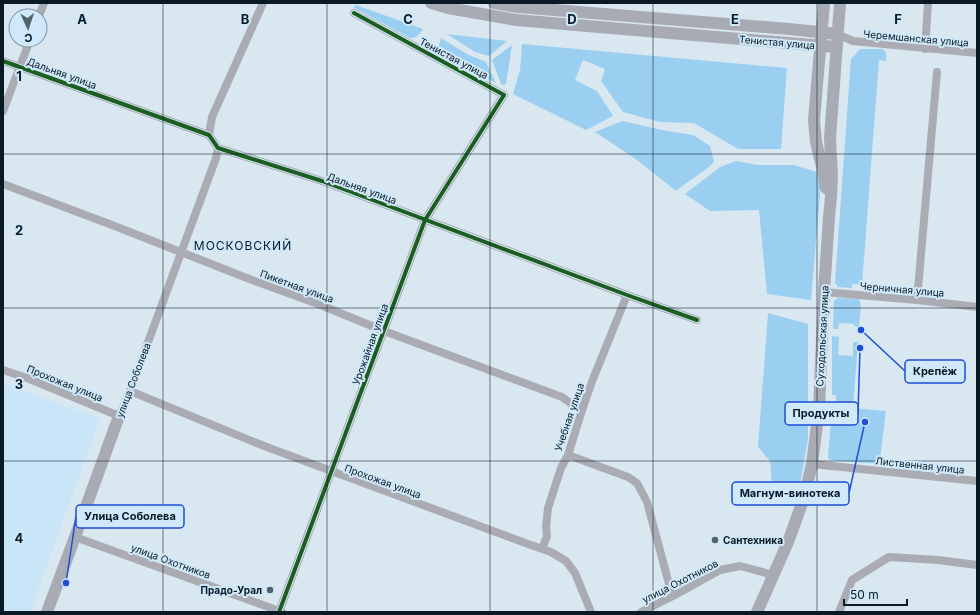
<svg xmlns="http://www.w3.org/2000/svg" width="980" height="615" font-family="Inter,sans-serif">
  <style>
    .built { fill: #c9e5f8 }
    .green { fill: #9bcff1 }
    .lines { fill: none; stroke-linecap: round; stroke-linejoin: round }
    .street { stroke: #abacb3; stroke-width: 8 }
    .secondary { stroke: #a9abb4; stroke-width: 12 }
    .cycleway-casing { stroke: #cfe8fa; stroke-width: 6 }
    .cycleway { stroke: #1b5e20; stroke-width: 4 }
    .grid { fill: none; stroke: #0a1a24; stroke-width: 1; stroke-opacity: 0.55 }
    .poi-dot { fill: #52626b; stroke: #cfe8fa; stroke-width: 1.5 }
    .labels { text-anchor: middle; stroke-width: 4; stroke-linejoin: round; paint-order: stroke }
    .street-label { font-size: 10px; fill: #0a1a24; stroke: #cfe8fa }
    .poi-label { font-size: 10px; font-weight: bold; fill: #0a1a24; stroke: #cfe8fa; text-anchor: start }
    .quarter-label { font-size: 12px; letter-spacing: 1px; fill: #0a1a24; stroke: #cfe8fa }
    .grid-label { font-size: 13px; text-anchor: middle; font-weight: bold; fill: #0a1a24; stroke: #cfe8fa; stroke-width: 4; stroke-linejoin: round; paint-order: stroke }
    .leader { fill: none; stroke: #1d4ed8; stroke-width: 1.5 }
    .callout-dot { fill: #1d4ed8; stroke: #cfe8fa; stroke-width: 1.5 }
    .callout { fill: #cfe8fa; stroke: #1d4ed8; stroke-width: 1.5 }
    .callout-label { font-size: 11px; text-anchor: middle; font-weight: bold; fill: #0a1a24 }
  </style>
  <rect width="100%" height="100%" fill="#d9e7f0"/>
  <path class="built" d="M3,383L100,419L30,612H3Z"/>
  <path class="green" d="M356,5L423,29C419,35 417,38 410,38L353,7Z
    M447,34L507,41L489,56L475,52Z
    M441,38L467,54L486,62L496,83L441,55L438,48Z
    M522,44L787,68L781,149H738L694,123L660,122L623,112L601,81L605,69L583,60L575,80L597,91L613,116L586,130L513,94L520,70Z
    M512,45L506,84L503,85L501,84L492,60Z
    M860,49H883L886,53V61L879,60L862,285L852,284V288L838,287L835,283L851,59Z
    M622,121L662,130L693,135L710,146L714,162C703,173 688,181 676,191L637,160L595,132Z
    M736,161L758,165H794L817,172L821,182L811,300L767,294L759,210L710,211L685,194L720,167Z
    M837,298L859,299L861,305L859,327L854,326V324L839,323L838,329H833V327L834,301Z
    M768,313L808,324V439L801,479L792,506H782L773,497L770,461L758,447Z
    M832,336L839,337L838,355L853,356V342H858L853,408L886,411L880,459L913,463L906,466L830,460L828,457L831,420H835L836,395H832Z"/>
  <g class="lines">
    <path class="street" d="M39,16L44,3
      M837,34L853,41L977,53
      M925,49L928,3
      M3,61L209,135L218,148L322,181L627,295L697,320
      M3,111L30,40
      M209,135L212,117L263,3
      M3,184L112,225L252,280L318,304L384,331L454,357L562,397L576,407L582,410
      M824,292L917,300L977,307
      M917,300L937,72
      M3,370L27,378L119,416L130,391L216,158L218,148
      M130,391L264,446L528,544L551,552L566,561L575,573L591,612
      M568,455L628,477L637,483L647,502L669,584L675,595
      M812,464L977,481
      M75,537L282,612
      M542,549L547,536L546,527L548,508L561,468L568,455L582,410L593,379L627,295
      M279,612L425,220L504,95L354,13
      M641,612L675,595L720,570L740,566L766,573L773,576
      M839,612L852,580L889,557L938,560L977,565"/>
    <path class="secondary" d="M431,3L448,8L516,20L836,47
      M494,3L518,7L789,29L837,34
      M824,3L814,120L816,142L824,175L826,188
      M47,612L75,537L119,416
      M757,612L788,542L804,498L812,464L819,409L824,292L829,217L831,197L832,176L830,138L840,3"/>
    <g class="cycleway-casing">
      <path id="cycleway" d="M3,61L209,135L218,148L322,181L627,295L697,320
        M279,612L425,220L504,95L354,13"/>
    </g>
    <use href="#cycleway" class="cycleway"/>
  </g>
  <path class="grid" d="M163,3V612M327,3V612M490,3V612M653,3V612M817,3V612M3,154H977M3,308H977M3,461H977"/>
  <g class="poi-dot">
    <circle cx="715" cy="540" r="4"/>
    <circle cx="270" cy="590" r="4"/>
  </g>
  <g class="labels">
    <g class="street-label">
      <text transform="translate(916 38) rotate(5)" y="4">Черемшанская улица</text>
      <text transform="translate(777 42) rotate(5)" y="4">Тенистая улица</text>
      <text transform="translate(454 58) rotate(28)" y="4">Тенистая улица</text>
      <text transform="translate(62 73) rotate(20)" y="4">Дальняя улица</text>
      <text transform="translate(362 188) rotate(20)" y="4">Дальняя улица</text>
      <text transform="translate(297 286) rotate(20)" y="4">Пикетная улица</text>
      <text transform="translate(902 289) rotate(5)" y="4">Черничная улица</text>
      <text transform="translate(822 336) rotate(-87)" y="4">Суходольская улица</text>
      <text transform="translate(370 344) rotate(-70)" y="4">Урожайная улица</text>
      <text transform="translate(133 380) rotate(-69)" y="4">улица Соболева</text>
      <text transform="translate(65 383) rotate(22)" y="4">Прохожая улица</text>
      <text transform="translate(569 417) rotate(-71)" y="4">Учебная улица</text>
      <text transform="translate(920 465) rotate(6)" y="4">Лиственная улица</text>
      <text transform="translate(383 481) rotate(20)" y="4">Прохожая улица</text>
      <text transform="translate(171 561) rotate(20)" y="4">улица Охотников</text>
      <text transform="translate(680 581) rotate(-27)" y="4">улица Охотников</text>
    </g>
    <g class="poi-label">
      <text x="723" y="544">Сантехника</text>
      <text x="262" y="594" text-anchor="end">Прадо-Урал</text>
    </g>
    <g class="quarter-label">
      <text x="243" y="250">МОСКОВСКИЙ</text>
    </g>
  </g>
  <g class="grid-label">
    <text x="82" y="24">A</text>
    <text x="245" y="24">B</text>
    <text x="408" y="24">C</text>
    <text x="572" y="24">D</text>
    <text x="735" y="24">E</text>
    <text x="898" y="24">F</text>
    <text x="19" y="81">1</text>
    <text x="19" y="235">2</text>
    <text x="19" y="389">3</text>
    <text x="19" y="543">4</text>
  </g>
  <path class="leader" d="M861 330L905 371M860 348L858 414M865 422L849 493M66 583L76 516"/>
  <g class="callout-dot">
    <circle cx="861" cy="330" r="4"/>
    <circle cx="860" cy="348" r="4"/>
    <circle cx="865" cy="422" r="4"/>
    <circle cx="66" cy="583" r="4"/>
  </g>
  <g class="callout">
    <rect x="905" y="360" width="60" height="23" rx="4"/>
    <rect x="785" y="402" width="73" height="23" rx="4"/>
    <rect x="732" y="482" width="117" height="23" rx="4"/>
    <rect x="76" y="505" width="108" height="23" rx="4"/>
  </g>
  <g class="callout-label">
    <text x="935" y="375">Крепёж</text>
    <text x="821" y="417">Продукты</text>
    <text x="790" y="497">Магнум-винотека</text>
    <text x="130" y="520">Улица Соболева</text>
  </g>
  <rect width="980" height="615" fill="none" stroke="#0a1a24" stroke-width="8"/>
  <g transform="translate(28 28) rotate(177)"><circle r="19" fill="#cfe8fa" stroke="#8096a4"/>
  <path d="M0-3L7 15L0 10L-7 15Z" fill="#52626b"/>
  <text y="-6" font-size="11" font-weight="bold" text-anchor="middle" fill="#0a1a24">С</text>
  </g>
  <path d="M844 599v6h63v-6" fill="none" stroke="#0a1a24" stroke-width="2"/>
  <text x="850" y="599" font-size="12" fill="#0a1a24" stroke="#cfe8fa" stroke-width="3" paint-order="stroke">50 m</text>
</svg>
